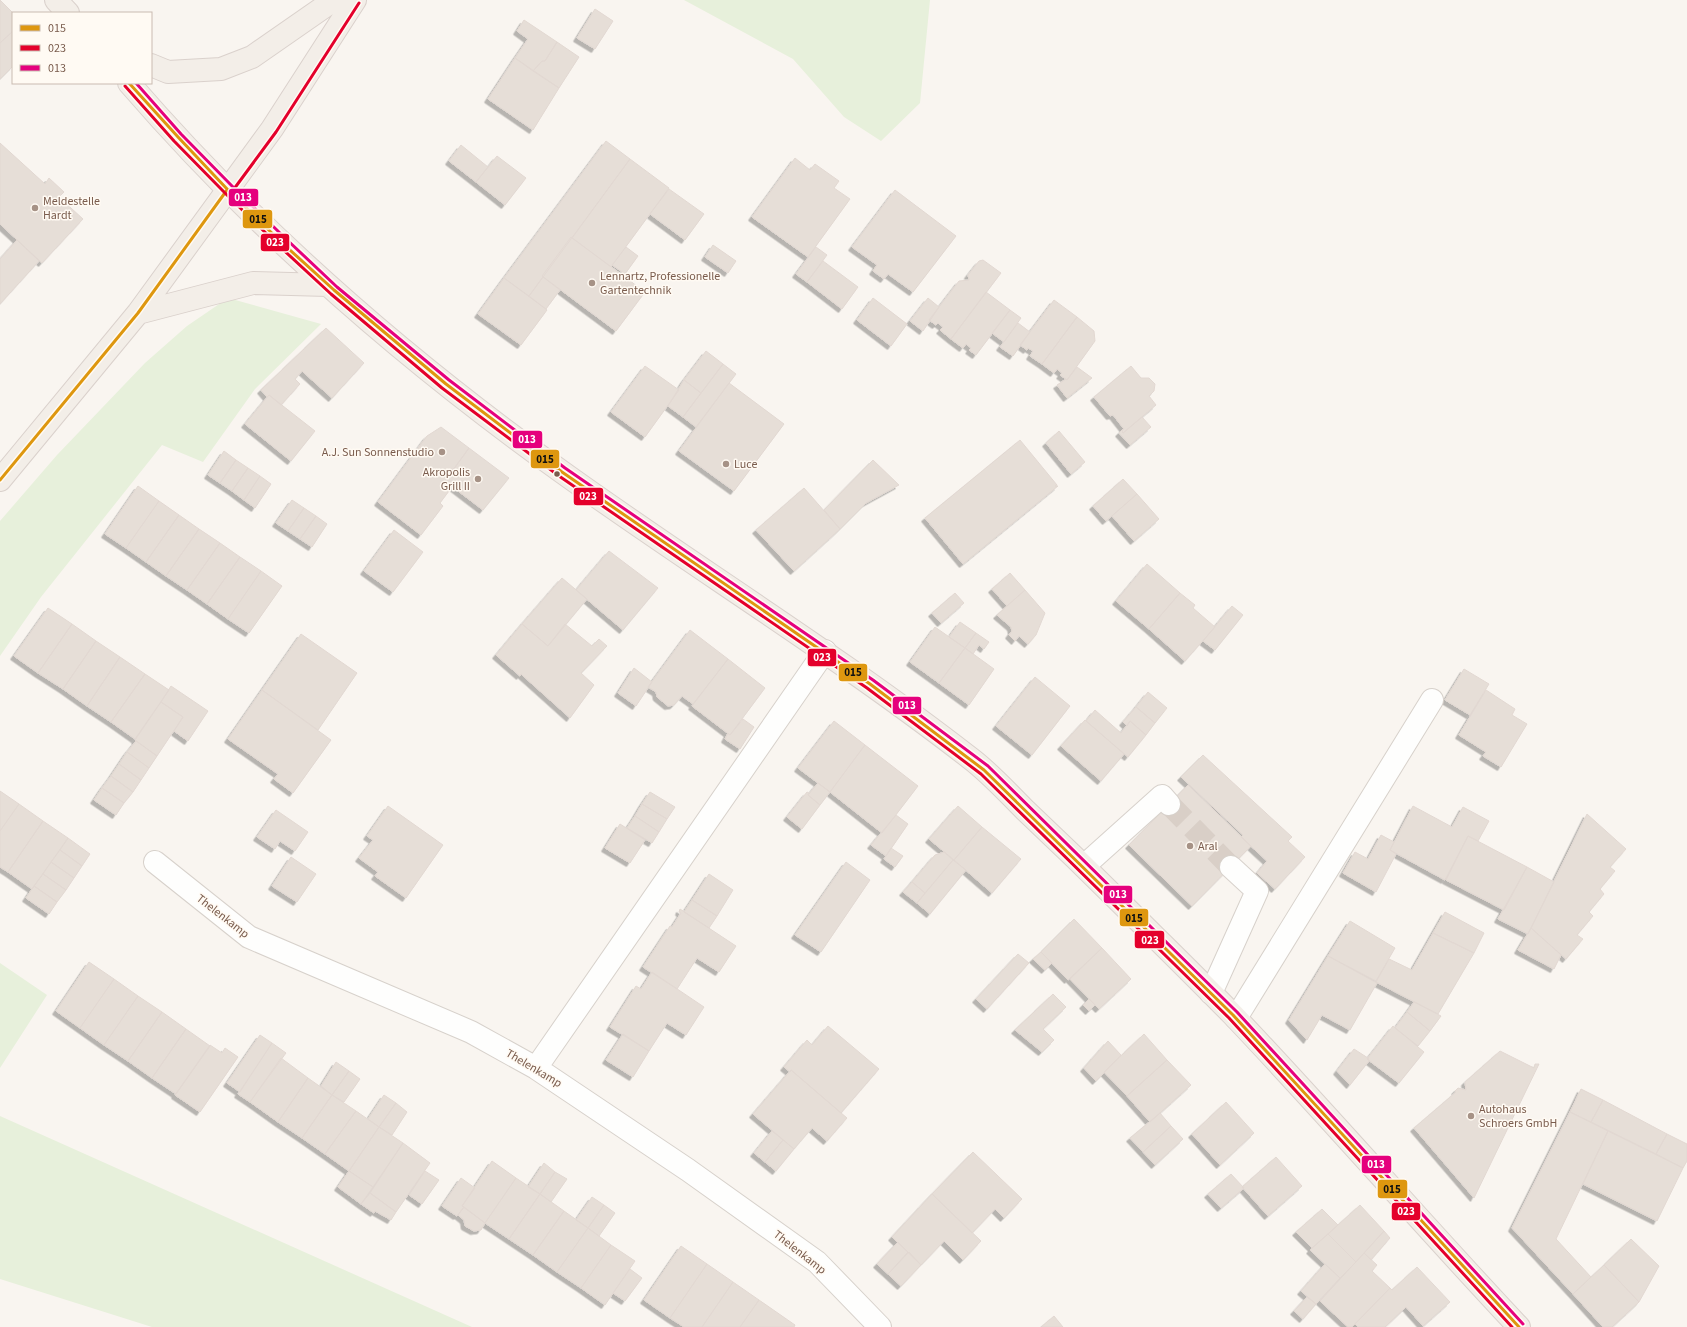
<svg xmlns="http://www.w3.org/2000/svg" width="1687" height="1327" font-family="'Source Sans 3',sans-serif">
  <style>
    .green { fill: #e7f0db }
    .building { fill: #e6ded7; stroke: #e2d8d2; filter: url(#shadow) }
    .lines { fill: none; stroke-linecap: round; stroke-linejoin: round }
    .minor-tunnel { stroke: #d9cfc7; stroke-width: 22; stroke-dasharray: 22 11; stroke-linecap: butt }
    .minor-casing { stroke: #d7d1cb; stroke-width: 24 }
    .major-casing { stroke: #dad1cc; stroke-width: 24 }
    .minor { stroke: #fefefd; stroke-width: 22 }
    .major { stroke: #f3eee8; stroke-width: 22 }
    .bus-1-casing { stroke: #fffaf3; stroke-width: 6 }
    .bus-2-casing { stroke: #fffaf3; stroke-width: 6 }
    .bus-3-casing { stroke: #fffaf3; stroke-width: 6 }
    .bus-1 { stroke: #de970f; stroke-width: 3 }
    .bus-2 { stroke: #e4002b; stroke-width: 3 }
    .bus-3 { stroke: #e5007d; stroke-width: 3 }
    .poi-dot { fill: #a69286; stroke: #fffaf3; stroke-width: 1.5 }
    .bus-dot { fill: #7a5c4d; stroke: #fffaf3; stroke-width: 1.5 }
    .labels { text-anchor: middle; stroke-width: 3; stroke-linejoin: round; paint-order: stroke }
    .poi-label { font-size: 12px; fill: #7a5c4d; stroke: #fffaf3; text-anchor: start }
    .street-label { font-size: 12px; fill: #7a5c4d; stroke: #fffaf3 }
    .line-badge { stroke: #fffaf3; stroke-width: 1.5 }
    .badge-label { font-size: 11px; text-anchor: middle; font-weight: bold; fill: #fff }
    .pale-badge-label { font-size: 11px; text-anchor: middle; font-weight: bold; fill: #111 }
  </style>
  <defs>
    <filter id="shadow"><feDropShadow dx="-3.5" dy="3.5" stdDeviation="0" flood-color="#0004"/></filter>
  </defs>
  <rect width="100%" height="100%" fill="#f9f5f0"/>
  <path class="green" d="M684,0H930L920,103L881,141L844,117L793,59Z
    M228,298L321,324L255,389L203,462L162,445L41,597L0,656V521L57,455L145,363L187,326Z
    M0,963L47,995L0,1068Z
    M0,1116L472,1327H152L0,1279Z"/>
  <path class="building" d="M0,0L13,13V31L0,43Z
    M595,9L613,21L595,49L577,38Z
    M524,20L557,42L545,61H542L533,71L515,58L528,39L517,31Z
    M13,31V66L0,79V43Z
    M557,42L579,57L559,88L533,71L542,61H545Z
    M515,58L559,88L533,130L488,99Z
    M606,141L630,159L529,296L504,278Z
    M0,143L45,184L49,178L64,192L59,197L83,219L42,263L0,224Z
    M461,145L488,167L476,182L449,161Z
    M497,156L526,178L505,205L476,182Z
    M795,158L810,170L815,164L839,181L834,188L850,199L808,257L752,217Z
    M630,159L669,188L611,267L572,238Z
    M669,189L704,214L685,240L650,214Z
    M895,190L956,236L913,292L888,274L884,279L873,271L877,265L852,247Z
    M571,237L645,292L616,331L542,276Z
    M17,240L39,261L0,304V259Z
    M713,245L736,261L728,273L705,257Z
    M626,247L638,256L625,274L612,265Z
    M816,247L827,255L807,282L796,274Z
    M983,260L1001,273L951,339L940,330L943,327L938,323L936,325L929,320L959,281L969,280L968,275L979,261Z
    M823,261L858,287L842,309L807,282Z
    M543,277L560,290L546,309L529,296Z
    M504,278L547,310L521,345L478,314Z
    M986,292L1010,310L976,355L969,350L971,348L966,344L963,348L951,339Z
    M873,298L907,324L891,346L857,320Z
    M928,298L939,307L923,331L910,321Z
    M1054,300L1077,317L1042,364L1030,356L1033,351L1028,348L1027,350L1020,345Z
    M1010,310L1021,318L1004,342L992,333Z
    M1077,317L1094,331L1095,341L1067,380L1060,375L1062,373L1057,369L1054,373L1042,364Z
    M1018,323L1030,332L1013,356L1000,347Z
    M326,328L364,363L332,398L302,371L295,379L300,384L281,405L269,395L267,397L261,390Z
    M706,351L723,364L701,393L684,380Z
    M723,364L736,374L696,427L683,417Z
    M645,366L679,390L645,437L611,412Z
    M1131,366L1141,378H1149L1155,384L1154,391L1149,396L1156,405L1123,433L1122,430L1124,429L1113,415L1110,416L1094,397Z
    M1077,367L1092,378L1067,398L1057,385L1066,379L1067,380Z
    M684,380L701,393L683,417L668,406Z
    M729,383L784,424L734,491L679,451Z
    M269,395L315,431L291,461L245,424Z
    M1142,417L1151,427L1130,445L1119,433L1122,430L1123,433Z
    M441,427L469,448L445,481L452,487L440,503L443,506L421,535L378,502L427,436Z
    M1059,431L1085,462L1071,474L1046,443Z
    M1020,440L1057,485L1055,486H1058L963,564L925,518Z
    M469,448L509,478L483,510L445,481Z
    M224,451L236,460L220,483L208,475Z
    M236,460L248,468L232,491L220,483Z
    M873,460L899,485L866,503L840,529L824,510Z
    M248,468L260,476L244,500L232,491Z
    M260,476L271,484L255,508L244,500Z
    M1123,479L1137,494L1106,521L1093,506Z
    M138,486L159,501L126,548L105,534Z
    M804,488L840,529L794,571L756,530Z
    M1137,494L1159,519L1134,541L1112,516Z
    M292,500L304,508L288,531L276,523Z
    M159,501L179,515L146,562L126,548Z
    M304,508L316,516L300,539L288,531Z
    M179,515L199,529L166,576L146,562Z
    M316,516L327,524L312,547L300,539Z
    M199,529L220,543L187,590L166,576Z
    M394,530L423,552L393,592L364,571Z
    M220,543L240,557L207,604L187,590Z
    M609,551L658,588L623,630L576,590Z
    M240,557L261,571L228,619L207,604Z
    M1147,564L1180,593L1149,629L1116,601Z
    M261,571L282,586L249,633L228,619Z
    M1010,573L1025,590L1007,606L992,589Z
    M562,578L587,599L548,646L522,624Z
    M1025,590L1045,613L1036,635L1028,644L1019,636L1015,641L1009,635L1012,631L1011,627L997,615Z
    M955,593L964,603L941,623L932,613Z
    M1180,593L1195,605L1193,608L1215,627L1185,661L1149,629Z
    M1232,606L1243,615L1215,650L1203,641Z
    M48,608L72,624L38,673L14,656Z
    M960,622L976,633L965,648L949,637Z
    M72,624L96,641L63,689L38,673Z
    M522,624L548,646L565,624L592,646L599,639L607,646L581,673L594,685L570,718L521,674L520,676L496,655Z
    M935,627L965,648L939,683L910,662Z
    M690,630L728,659L693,704L682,696L674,705L668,706L657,697L656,692L648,687Z
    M976,633L989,642L984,649L979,645L973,654L965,648Z
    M301,634L357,673L318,730L262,690Z
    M96,641L120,657L87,706L63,689Z
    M965,648L994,669L969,705L939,683Z
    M120,657L145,674L111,722L87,706Z
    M728,659L765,688L730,735L692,706Z
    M634,668L652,682L636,706L618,693Z
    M1464,669L1489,684L1470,715L1445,700Z
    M145,674L169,690L135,739L111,722Z
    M1035,677L1070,706L1032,755L996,726Z
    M171,686L208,711L188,741L174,731L183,717L161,702Z
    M262,690L331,740L293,793L274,779L278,774L228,739Z
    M1486,690L1515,709L1512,715L1527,724L1501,767L1483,756L1486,752L1459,735Z
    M1148,692L1167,708L1155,723L1136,707Z
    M161,702L183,717L157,756L135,740Z
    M1136,707L1155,723L1146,735L1130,721L1127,726L1123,722Z
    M1095,710L1121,733L1130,721L1146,735L1128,757L1086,721Z
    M743,719L754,727L740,749L725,739L728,733L730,735Z
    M1085,720L1124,754L1101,781L1061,746Z
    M834,721L865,745L830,792L798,768Z
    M136,741L157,756L149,768L127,752Z
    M865,745L918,786L882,833L830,792Z
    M127,752L149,768L141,780L119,764Z
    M1203,755L1292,837L1288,841L1305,857L1275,889L1257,873L1267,861L1241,837L1243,835L1181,777Z
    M119,764L141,780L133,792L111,776Z
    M111,776L133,792L124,803L102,788Z
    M818,783L830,792L820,805L808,795Z
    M1188,785L1251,846L1192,906L1129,845Z
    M102,788L124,803L116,815L94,800Z
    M0,791L19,804L0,831Z
    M650,792L675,807L667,819L642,804Z
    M807,792L809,793L808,795L820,805L802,829L787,817Z
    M19,804L43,821L8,872L0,867V831Z
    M642,804L667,819L659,832L635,816Z
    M388,806L443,845L406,898L375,876L378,872L359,858L373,840L367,836Z
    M958,806L982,827L954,860L929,839Z
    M1413,806L1452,827L1463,807L1489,821L1478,841L1468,836L1445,880L1390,850Z
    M276,810L308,832L295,851L280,841L275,849L257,837Z
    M1587,814L1626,849L1610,867L1615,871L1600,889L1604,894L1589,912L1593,916L1577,935L1583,939L1566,959L1531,928Z
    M896,815L908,824L886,856L871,845Z
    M635,816L659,832L652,843L627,828Z
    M43,821L68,838L32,889L8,872Z
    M620,824L645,840L630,863L605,848Z
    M982,827L1021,859L992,893L954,860Z
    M1381,835L1394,842L1390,850L1396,854L1376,892L1343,873L1355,852L1368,859Z
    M1468,836L1527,867L1504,910L1446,880Z
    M68,838L90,854L82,866L60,850Z
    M891,848L903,856L895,867L884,859Z
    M60,850L82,866L74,878L51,862Z
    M944,852L953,860L925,893L912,882L935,855Z
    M291,857L316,874L297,902L272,886Z
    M953,860L966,870L930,914L917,903Z
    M51,862L74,878L66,890L43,874Z
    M846,862L870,880L821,952L795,935Z
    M1527,867L1554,882L1528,934L1498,919Z
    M43,874L66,890L57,902L34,886Z
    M709,874L733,890L717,916L692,900Z
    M912,882L925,893L917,903L903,892Z
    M34,886L57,902L49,914L26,898Z
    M692,900L717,916L709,928L684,912Z
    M680,909L736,946L719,972L697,958L677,989L643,967L670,926L672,927L681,913L679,912Z
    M1445,912L1484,933L1474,953L1433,933Z
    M1074,919L1102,948L1068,980L1041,952Z
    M1350,921L1395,948L1376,981L1328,956Z
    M1531,928L1561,955L1554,969L1518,950Z
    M1433,933L1474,953L1438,1014L1376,982L1389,959L1412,970Z
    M1102,948L1131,979L1099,1009L1070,979Z
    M1041,952L1052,963L1045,970L1033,959Z
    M1018,954L1029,963L987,1009L976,999Z
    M1328,956L1377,983L1350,1030L1322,1015L1307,1040L1289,1020Z
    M89,962L114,979L80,1028L56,1011Z
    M652,972L704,1007L686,1035L667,1023L649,1051L610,1027L636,986L641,989Z
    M114,979L138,996L104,1045L80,1028Z
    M1053,994L1066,1007L1043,1029L1054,1040L1042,1052L1015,1030Z
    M138,996L162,1012L128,1061L104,1045Z
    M1089,999L1095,1005L1089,1011L1083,1005Z
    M1414,1002L1441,1016L1430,1031L1407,1012Z
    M162,1012L186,1029L152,1078L128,1061Z
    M1407,1012L1430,1031L1418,1046L1395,1028Z
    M828,1026L879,1069L841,1113L791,1070L790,1072L784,1067L807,1040L812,1045Z
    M1393,1026L1424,1052L1399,1083L1367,1059Z
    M186,1029L210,1046L176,1094L152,1078Z
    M623,1034L649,1051L633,1077L606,1060Z
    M1144,1034L1167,1060L1127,1096L1104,1072Z
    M260,1035L272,1043L240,1092L227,1083Z
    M1108,1041L1121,1055L1096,1081L1084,1068Z
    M272,1043L286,1053L250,1102L238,1094Z
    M210,1045L222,1053L225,1048L238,1057L200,1112L175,1095Z
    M1354,1049L1368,1058L1369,1061L1350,1085L1337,1071Z
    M1500,1051L1534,1068L1535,1064H1539L1474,1198L1414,1128L1456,1092L1455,1091L1458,1088L1466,1090L1465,1082Z
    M281,1058L308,1078L278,1122L250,1102Z
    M1167,1060L1191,1085L1150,1122L1127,1096Z
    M336,1062L349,1071L332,1095L321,1086Z
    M791,1070L847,1118L827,1141L812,1128L794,1149L753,1114Z
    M349,1071L360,1079L344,1102L332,1095Z
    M308,1078L332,1095L302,1138L278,1122Z
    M1581,1089L1603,1100L1591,1122L1570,1112Z
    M332,1095L356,1111L325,1154L302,1138Z
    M384,1095L396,1103L379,1127L368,1119Z
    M1603,1100L1667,1134L1656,1154L1591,1122Z
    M1226,1102L1254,1133L1220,1165L1192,1134Z
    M396,1103L407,1112L392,1135L379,1127Z
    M356,1111L379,1127L349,1171L325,1154Z
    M1570,1112L1608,1131L1556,1239L1591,1277L1573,1294L1512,1228Z
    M1160,1113L1171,1126L1143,1152L1130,1138Z
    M1171,1126L1183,1139L1155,1165L1143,1152Z
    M379,1127L403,1143L373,1187L349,1171Z
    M772,1131L783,1140L765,1162L754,1153Z
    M1608,1131L1683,1168L1657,1221L1583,1184Z
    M1667,1134L1687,1144V1161L1683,1168L1656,1154Z
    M783,1140L794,1149L776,1171L765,1162Z
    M403,1143L430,1163L396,1212L370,1193Z
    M973,1152L1022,1199L1004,1218L995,1209L972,1233L932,1194Z
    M1276,1157L1302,1186L1268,1216L1242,1187Z
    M492,1161L516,1178L485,1223L462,1206Z
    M544,1163L555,1172L540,1194L528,1187Z
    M349,1171L373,1187L361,1204L338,1187Z
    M425,1171L439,1180L422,1204L409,1195Z
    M555,1172L567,1179L551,1202L540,1194Z
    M1231,1174L1244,1188L1221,1208L1208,1194Z
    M461,1178L475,1188L462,1206L464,1207L457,1216L442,1206Z
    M516,1178L540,1194L509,1239L485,1223Z
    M370,1193L396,1212L391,1220L375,1211L374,1213L361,1204Z
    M540,1194L564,1211L533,1255L509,1239Z
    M932,1194L981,1241L963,1260L944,1241L921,1265L892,1237Z
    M592,1197L604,1205L588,1228L576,1220Z
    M604,1205L615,1213L599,1236L588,1228Z
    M1360,1205L1384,1231L1356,1262L1328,1234Z
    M464,1207L485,1223L481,1230L474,1231L465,1226L464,1220L458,1215Z
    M1322,1209L1338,1225L1312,1248L1296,1232Z
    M564,1211L588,1228L557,1272L533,1255Z
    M588,1228L611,1245L581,1288L557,1272Z
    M1384,1231L1390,1238L1371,1260L1364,1253Z
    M1328,1234L1356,1262L1340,1278L1310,1250Z
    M1631,1239L1659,1266L1639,1302L1604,1265Z
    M898,1242L908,1252L888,1274L877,1264Z
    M611,1245L635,1261L605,1305L581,1288Z
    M681,1246L707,1264L670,1318L644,1300Z
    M909,1252L921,1265L901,1286L888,1274Z
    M1364,1253L1377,1265L1372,1271L1390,1288L1352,1327H1348L1320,1301Z
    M707,1264L733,1282L702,1327H684L670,1318Z
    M1325,1264L1340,1278L1316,1304L1301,1291Z
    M1604,1265L1639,1302L1612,1327H1603L1573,1294Z
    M1417,1267L1450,1302L1423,1326L1406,1307L1385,1327H1358L1355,1324L1390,1288L1392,1290Z
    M630,1269L642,1278L625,1301L613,1293Z
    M733,1282L759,1300L740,1327H702Z
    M1307,1297L1316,1304L1303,1319L1294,1311Z
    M759,1300L795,1325L794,1327H740Z
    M1054,1316L1063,1327H1041Z"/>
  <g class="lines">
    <path class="minor-tunnel" d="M1169,804L1231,867"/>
    <g class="minor-casing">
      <path id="minor" d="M155,862L249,937L471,1032L536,1068L688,1170L817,1262L880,1327
        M1084,866L1162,796L1169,804
        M1211,993L1257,891L1231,867
        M1236,1018L1432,700
        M536,1068L825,651"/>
    </g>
    <g class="major-casing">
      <path id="major" d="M56,0L68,13
        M151,65L168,72L221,69L252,57L334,0
        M129,83C256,230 404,359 562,472C697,569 839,656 970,758C990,773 1007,792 1025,810C1059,842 1093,875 1126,908C1162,944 1198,979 1233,1015C1330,1117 1422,1224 1519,1327
        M138,313L253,283L328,285
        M0,480L138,313L272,129L355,0"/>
    </g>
    <use href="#minor" class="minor"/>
    <use href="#major" class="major"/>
    <g class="bus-1-casing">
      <path id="bus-1" d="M129,83L178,137L228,190L280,241L334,290L446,384L562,472L870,684L984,770L1233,1015L1519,1327
        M0,480L138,313L227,190"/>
    </g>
    <g class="bus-2-casing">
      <path id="bus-2" d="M125,86L174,141L225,193L277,244L331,294L442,388L559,476L867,688L981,774L1229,1018L1512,1327
        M231,193L276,132L359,3"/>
    </g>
    <g class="bus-3-casing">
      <path id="bus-3" d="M136,83L181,134L232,186L284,237L337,287L449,380L565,468L873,680L988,766L1237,1012L1523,1324"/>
    </g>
    <use href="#bus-1" class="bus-1"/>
    <use href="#bus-2" class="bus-2"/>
    <use href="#bus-3" class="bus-3"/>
  </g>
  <g class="poi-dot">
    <circle cx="35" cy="208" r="4"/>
    <circle cx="592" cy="283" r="4"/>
    <circle cx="442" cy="452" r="4"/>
    <circle cx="726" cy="464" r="4"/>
    <circle cx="478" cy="479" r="4"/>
    <circle cx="1190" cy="846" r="4"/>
    <circle cx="1471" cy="1116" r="4"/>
  </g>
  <circle class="bus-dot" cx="557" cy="474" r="3.5"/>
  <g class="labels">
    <g class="poi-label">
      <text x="43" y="205">Meldestelle<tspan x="43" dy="14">Hardt</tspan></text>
      <text x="600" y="280">Lennartz, Professionelle<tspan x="600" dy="14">Gartentechnik</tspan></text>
      <text x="434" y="456" text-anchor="end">A.J. Sun Sonnenstudio</text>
      <text x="734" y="468">Luce</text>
      <text x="470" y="476" text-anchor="end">Akropolis<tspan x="470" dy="14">Grill II</tspan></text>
      <text x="1198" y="850">Aral</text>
      <text x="1479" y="1113">Autohaus<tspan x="1479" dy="14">Schroers GmbH</tspan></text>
    </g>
    <g class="street-label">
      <text transform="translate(223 916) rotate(38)" y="4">Thelenkamp</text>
      <text transform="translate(534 1068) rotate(31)" y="4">Thelenkamp</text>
      <text transform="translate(800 1252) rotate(38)" y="4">Thelenkamp</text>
    </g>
  </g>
  <g class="line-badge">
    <rect x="228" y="188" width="31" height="19" rx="4" fill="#e5007d"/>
    <rect x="242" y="209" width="31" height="20" rx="4" fill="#de970f"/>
    <rect x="260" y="233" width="30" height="19" rx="4" fill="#e4002b"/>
    <rect x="512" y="430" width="31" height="19" rx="4" fill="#e5007d"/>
    <rect x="530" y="449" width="30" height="20" rx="4" fill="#de970f"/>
    <rect x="573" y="487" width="31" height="19" rx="4" fill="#e4002b"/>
    <rect x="807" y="648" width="30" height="19" rx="4" fill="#e4002b"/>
    <rect x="838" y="663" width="30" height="19" rx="4" fill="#de970f"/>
    <rect x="892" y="696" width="30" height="19" rx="4" fill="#e5007d"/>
    <rect x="1103" y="885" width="30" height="19" rx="4" fill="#e5007d"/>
    <rect x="1119" y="908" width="30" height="19" rx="4" fill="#de970f"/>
    <rect x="1134" y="930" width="31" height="19" rx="4" fill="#e4002b"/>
    <rect x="1361" y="1155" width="31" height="19" rx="4" fill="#e5007d"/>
    <rect x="1377" y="1179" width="31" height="20" rx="4" fill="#de970f"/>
    <rect x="1391" y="1202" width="30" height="19" rx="4" fill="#e4002b"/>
  </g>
  <g class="badge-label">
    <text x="243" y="201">013</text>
    <text x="275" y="246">023</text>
    <text x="527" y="443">013</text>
    <text x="588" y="500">023</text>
    <text x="822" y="661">023</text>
    <text x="907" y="709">013</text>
    <text x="1118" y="898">013</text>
    <text x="1150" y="944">023</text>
    <text x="1376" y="1168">013</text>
    <text x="1406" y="1215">023</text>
  </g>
  <g class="pale-badge-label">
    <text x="258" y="223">015</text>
    <text x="545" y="463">015</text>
    <text x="853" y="676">015</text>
    <text x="1134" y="922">015</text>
    <text x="1392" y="1193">015</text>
  </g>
  <rect x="12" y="12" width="140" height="72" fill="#fffaf3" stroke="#cabbb1"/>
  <rect x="20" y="25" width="20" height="6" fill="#de970f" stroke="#cabbb1"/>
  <text x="48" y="32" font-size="12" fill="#7a5c4d">015</text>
  <rect x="20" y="45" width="20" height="6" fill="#e4002b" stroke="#cabbb1"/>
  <text x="48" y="52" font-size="12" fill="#7a5c4d">023</text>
  <rect x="20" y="65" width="20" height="6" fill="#e5007d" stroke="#cabbb1"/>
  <text x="48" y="72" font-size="12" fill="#7a5c4d">013</text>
</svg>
